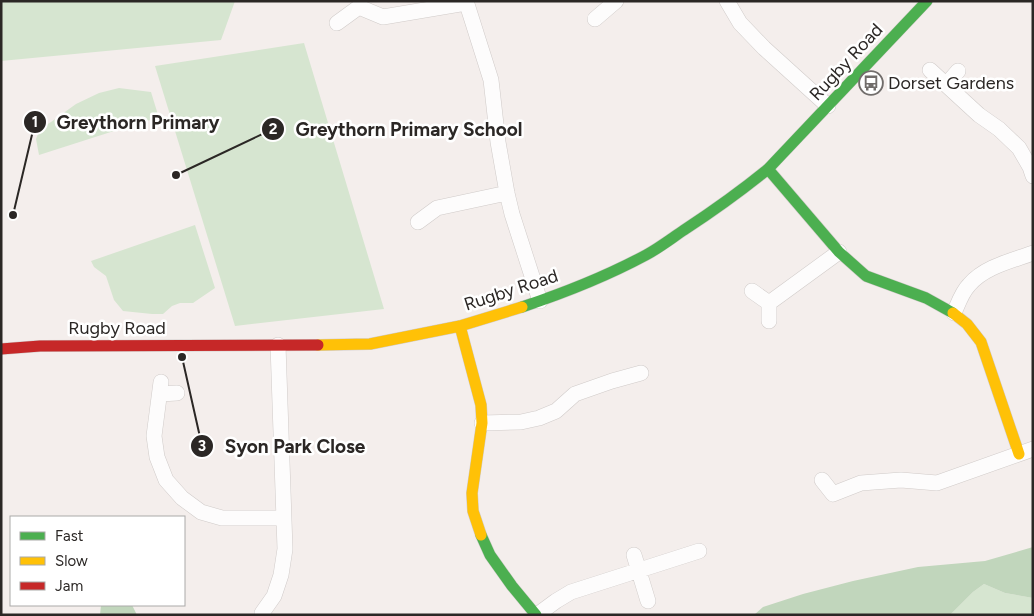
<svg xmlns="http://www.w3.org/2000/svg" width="1034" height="616" font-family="Figtree,sans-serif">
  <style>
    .green { fill: #d6e5d0 }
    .forest { fill: #c1d6bc }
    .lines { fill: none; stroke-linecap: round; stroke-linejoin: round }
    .street-casing { stroke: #d0cbc9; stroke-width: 16 }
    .fast-casing { stroke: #d0cbc9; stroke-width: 12 }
    .slow-casing { stroke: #d0cbc9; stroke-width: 12 }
    .jam-casing { stroke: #d0cbc9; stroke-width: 12 }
    .street { stroke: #fdfcfc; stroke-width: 15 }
    .fast { stroke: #4caf50; stroke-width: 11 }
    .slow { stroke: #ffc107; stroke-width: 11 }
    .jam { stroke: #c62828; stroke-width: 11 }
    .labels { text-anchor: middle; stroke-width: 5; stroke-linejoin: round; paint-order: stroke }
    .street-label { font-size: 18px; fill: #2b2725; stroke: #fff }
    .poi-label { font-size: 18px; fill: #2b2725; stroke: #fff; text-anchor: start }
    .leader { fill: none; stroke: #2b2725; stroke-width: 2 }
    .callout-dot { fill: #2b2725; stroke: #fff; stroke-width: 2 }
    .mark-label { font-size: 15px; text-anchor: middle; font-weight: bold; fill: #fff }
    .callout-label { font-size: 19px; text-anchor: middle; font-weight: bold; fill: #2b2725; stroke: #fff; stroke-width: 5; stroke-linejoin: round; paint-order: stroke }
  </style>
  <rect width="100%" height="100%" fill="#f4eeec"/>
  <path class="green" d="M1,1H235L221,40L1,61Z
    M304,43L384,309L235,326L155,66Z
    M119,88L151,92L159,118L142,122L39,155L36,139L40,129L51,122L76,104L99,93Z
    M195,225L215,288L193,303H180L172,306L163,314H152L123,311L114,300L106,276L94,267L91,261Z
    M984,584L1005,593L1033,598V615H950L973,592Z"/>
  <path class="forest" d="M1033,547V598L1005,593L984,584L973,592L950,615H754L763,607L803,594L853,581L918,567L985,561Z
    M101,605H132L137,615H100Z"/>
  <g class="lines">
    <g class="street-casing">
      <path id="street" d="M466,1L491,80L498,142L507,193L512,214L540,301
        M727,1L740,23L764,48L828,106
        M595,19L616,1
        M337,23L359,7L383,17L466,3
        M930,70L979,115L999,129L1019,148L1030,167L1033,176
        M946,85L958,71
        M418,222L437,208L507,193
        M752,291L769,303V321
        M769,303L839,252
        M954,313C958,304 962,292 969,285C984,267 1011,261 1033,253
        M161,382L154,436L157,457L166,480L182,498L201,512L222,518H284
        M160,394L177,393
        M482,423L521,422L539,418L556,411L575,394L612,381L641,373
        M822,480L833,494L861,483L901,480L937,483L1033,449
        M634,555L648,601
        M262,613L274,596L281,575L285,549L278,345
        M537,615L556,601L571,592L699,551"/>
    </g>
    <g class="fast-casing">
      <path id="fast" d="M768,169L839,252L866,276L926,298L953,313
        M522,307C564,293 607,276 646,255C659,248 672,238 684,230C713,211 741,191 768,169L927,1
        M481,535L490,555L512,586L536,615"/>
    </g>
    <g class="slow-casing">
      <path id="slow" d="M953,313L967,324L981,342L1019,454
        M460,326L481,405L482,423L472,493L473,511L481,535
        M318,345L370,344L460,326L522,307"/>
    </g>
    <g class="jam-casing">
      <path id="jam" d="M1,349L40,346L318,345"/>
    </g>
    <use href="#street" class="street"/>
    <use href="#fast" class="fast"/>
    <use href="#slow" class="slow"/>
    <use href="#jam" class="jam"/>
  </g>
  <defs>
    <g id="bus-ring" transform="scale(1.25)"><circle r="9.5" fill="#fff" stroke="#716d6b" stroke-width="1.5"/><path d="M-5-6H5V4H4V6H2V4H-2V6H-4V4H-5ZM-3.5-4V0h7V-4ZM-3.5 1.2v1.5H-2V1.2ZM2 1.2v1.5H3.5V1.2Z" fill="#716d6b"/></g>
  </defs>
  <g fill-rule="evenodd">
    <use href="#bus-ring" x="871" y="83"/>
  </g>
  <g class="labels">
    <g class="street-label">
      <text transform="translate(846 62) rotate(-47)" y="6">Rugby Road</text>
      <text transform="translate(511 290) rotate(-18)" y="6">Rugby Road</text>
      <text x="117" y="334">Rugby Road</text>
    </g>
    <g class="poi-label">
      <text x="888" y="89">Dorset Gardens</text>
    </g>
  </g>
  <path class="leader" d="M13 215L35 122M176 175L273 129M182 357L202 446"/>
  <g class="callout-dot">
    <circle cx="13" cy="215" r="5"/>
    <circle cx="176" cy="175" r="5"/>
    <circle cx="182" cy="357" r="5"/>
    <circle cx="35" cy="122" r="12"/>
    <circle cx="273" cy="129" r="12"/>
    <circle cx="202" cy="446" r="12"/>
  </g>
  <g class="mark-label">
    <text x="35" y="127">1</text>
    <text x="273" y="134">2</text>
    <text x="202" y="451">3</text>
  </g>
  <g class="callout-label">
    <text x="138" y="129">Greythorn Primary</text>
    <text x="409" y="136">Greythorn Primary School</text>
    <text x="295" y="453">Syon Park Close</text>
  </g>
  <rect width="1034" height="616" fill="none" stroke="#2b2725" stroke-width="5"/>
  <rect x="10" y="516" width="175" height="90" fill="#ffffff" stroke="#aaa9a8"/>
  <rect x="20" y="532" width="25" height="8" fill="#4caf50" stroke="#aaa9a8"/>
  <text x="55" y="541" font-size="15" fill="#2b2725">Fast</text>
  <rect x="20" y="557" width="25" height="8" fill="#ffc107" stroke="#aaa9a8"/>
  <text x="55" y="566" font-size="15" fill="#2b2725">Slow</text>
  <rect x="20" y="582" width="25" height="8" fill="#c62828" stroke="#aaa9a8"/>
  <text x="55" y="591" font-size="15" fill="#2b2725">Jam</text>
</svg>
